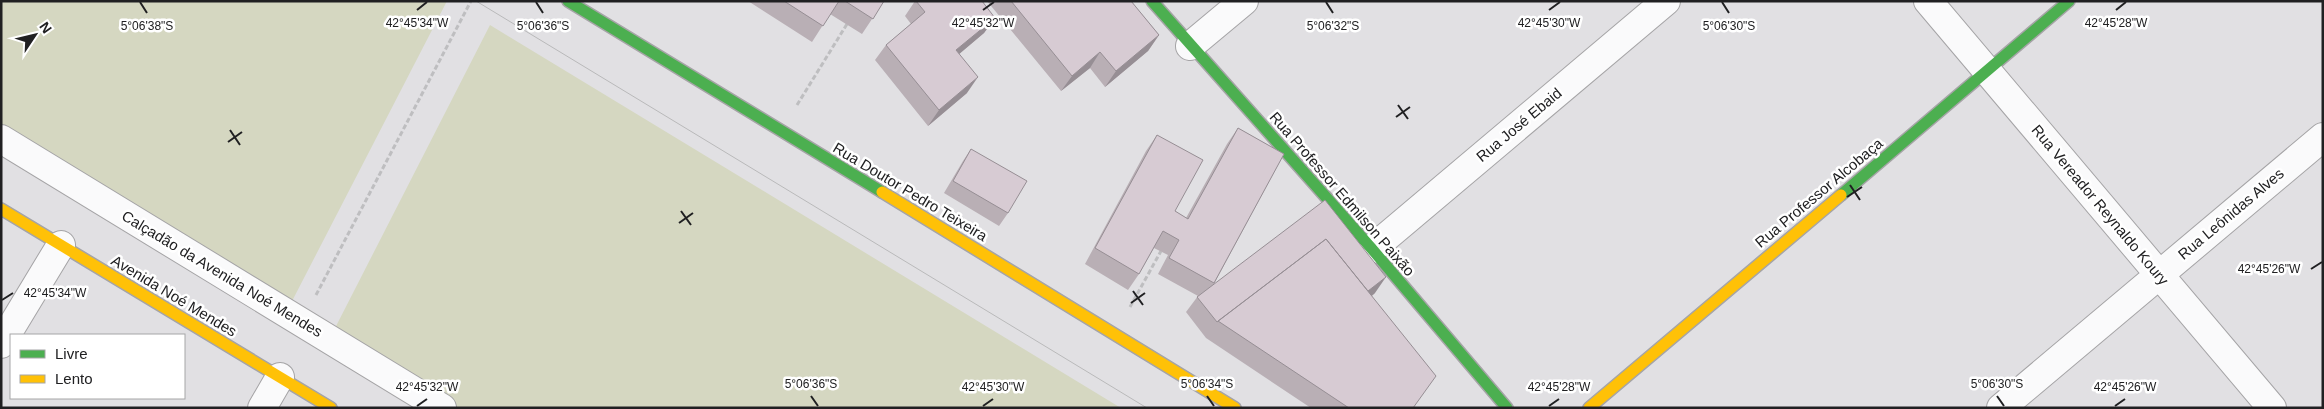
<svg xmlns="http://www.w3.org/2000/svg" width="2324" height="409" font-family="Helvetica,sans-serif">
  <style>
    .green { fill: #d5d7c1 }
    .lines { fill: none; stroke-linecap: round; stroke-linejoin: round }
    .street-casing { stroke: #a5a4a6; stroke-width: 30 }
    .fast-casing { stroke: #a5a4a6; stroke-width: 14 }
    .slow-casing { stroke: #a5a4a6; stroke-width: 14 }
    .path { stroke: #bebec0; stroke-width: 3; stroke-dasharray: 5 2.5; stroke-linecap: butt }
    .street { stroke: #fafafb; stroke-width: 28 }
    .fast { stroke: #4caf50; stroke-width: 11 }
    .slow { stroke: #ffc107; stroke-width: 11 }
    .tram { stroke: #b9b9ba; stroke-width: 1 }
    .wall { fill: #b9afb5 }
    .shaded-wall { fill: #968e94 }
    .building { fill: #d7cbd3; stroke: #968e94 }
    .ticks { fill: none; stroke: #202022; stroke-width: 2 }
    .labels { text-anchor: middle; stroke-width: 5; stroke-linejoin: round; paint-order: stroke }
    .street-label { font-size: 15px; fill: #202022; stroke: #fff }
    .ticks-label { font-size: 12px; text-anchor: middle; fill: #202022; stroke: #fff; stroke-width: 5; stroke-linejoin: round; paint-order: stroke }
  </style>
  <rect width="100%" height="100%" fill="#e1e0e3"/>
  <path class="green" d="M1,1H447L289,307L1,129Z
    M490,25L1121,408H455L332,334Z"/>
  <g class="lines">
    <g class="street-casing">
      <path id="street" d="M1928,1L2272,408
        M1190,46L1244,1
        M1,139L442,408
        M1372,249L1666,1
        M1,344L61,245
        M262,408L280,377
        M2001,408L2323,137"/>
    </g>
    <g class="fast-casing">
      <path id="fast" d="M568,1L882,192
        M1152,1L1372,249L1507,408
        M1841,195L2069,1"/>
    </g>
    <g class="slow-casing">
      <path id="slow" d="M882,192L1235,408
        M1,209L331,408
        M1589,408L1841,195"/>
    </g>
    <path class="path" d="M797,105L847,24
      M316,295L471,1
      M1130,307L1161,251"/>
    <use href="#street" class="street"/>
    <use href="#fast" class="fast"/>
    <use href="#slow" class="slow"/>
    <path class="tram" d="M476,1L1147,408"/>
  </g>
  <path class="wall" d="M748,1H884L862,34L830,14L812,42Z
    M915,1H982L995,18L984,33L959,54L967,93L928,126L875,60L886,45L911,24L905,16Z
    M987,1H1131L1159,35L1148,51L1105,87L1090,68L1061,91Z
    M1238,128L1284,154L1214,284L1375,293L1372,296L1414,408H1311L1206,338L1186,312L1198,296L1158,274L1168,255L1154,248L1139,274L1128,290L1085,264L1146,151L1157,135L1175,211L1186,218L1227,144Z
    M971,149L1008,213L999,226L944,193L963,161Z"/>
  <path class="shaded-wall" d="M995,18L984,33L945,66L956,50Z
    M1159,35L1148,51L1105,87L1116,71Z
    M1100,52L1090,68L1061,91L1072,76Z
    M978,77L967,93L928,126L939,110Z
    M1386,277L1375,293L1356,308L1366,292Z"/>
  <path class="building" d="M784,1H839L823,26Z
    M845,1H884L873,19Z
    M916,1H982L995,18L956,50L978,77L939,110L886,45L925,12Z
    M1011,1H1131L1159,35L1116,71L1100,52L1072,76Z
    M1238,128L1284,154L1214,283L1169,258L1179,240L1163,231L1139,274L1095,248L1157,135L1203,160L1175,211L1188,219Z
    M971,149L1027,181L1008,213L953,181Z
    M1325,200L1386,277L1368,291L1326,239L1217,322L1197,297Z
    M1326,239L1436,376L1413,408H1349L1218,321Z"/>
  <path class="ticks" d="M140,2L147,13M536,2L543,13M1326,2L1333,13M1722,2L1729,13M417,10L427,2M983,10L994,2M1549,10L1560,2M2116,10L2126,2M1398,105L1408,119M1396,117L1410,107M230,130L240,145M228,142L242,132M1850,185L1860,200M1847,197L1862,187M681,211L691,225M679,223L693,213M2311,269L2322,262M1133,291L1143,305M2,300L13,293M1131,303L1145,293M811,396L818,406M1207,396L1214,406M1997,396L2004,406M417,406L427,399M983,406L993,399M1549,406L1559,399M2115,406L2125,399"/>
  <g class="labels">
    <g class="street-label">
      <text transform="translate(1519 125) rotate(-40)" y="5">Rua José Ebaid</text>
      <text transform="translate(910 192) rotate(31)" y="5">Rua Doutor Pedro Teixeira</text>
      <text transform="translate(1819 193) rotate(-40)" y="5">Rua Professor Alcobaça</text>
      <text transform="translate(1342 194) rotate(49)" y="5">Rua Professor Edmilson Paixão</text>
      <text transform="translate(2100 205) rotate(50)" y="5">Rua Vereador Reynaldo Koury</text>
      <text transform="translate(2231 214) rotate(-40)" y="5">Rua Leônidas Alves</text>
      <text transform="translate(222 274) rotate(31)" y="5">Calçadão da Avenida Noé Mendes</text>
      <text transform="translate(174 296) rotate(31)" y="5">Avenida Noé Mendes</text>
    </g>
  </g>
  <g class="ticks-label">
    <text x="417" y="27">42°45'34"W</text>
    <text x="983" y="27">42°45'32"W</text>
    <text x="1549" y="27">42°45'30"W</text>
    <text x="2116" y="27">42°45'28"W</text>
    <text x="147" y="30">5°06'38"S</text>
    <text x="543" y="30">5°06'36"S</text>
    <text x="1333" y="30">5°06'32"S</text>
    <text x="1729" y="30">5°06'30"S</text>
    <text x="2269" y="273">42°45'26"W</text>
    <text x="55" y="297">42°45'34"W</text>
    <text x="811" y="388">5°06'36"S</text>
    <text x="1207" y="388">5°06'34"S</text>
    <text x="1997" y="388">5°06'30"S</text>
    <text x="427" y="391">42°45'32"W</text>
    <text x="993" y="391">42°45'30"W</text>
    <text x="1559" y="391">42°45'28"W</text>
    <text x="2125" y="391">42°45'26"W</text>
  </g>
  <rect width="2324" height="409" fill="none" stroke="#202022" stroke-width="5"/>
  <rect x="10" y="334" width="175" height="65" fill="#ffffff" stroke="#a6a6a7"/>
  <rect x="20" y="350" width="25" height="8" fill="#4caf50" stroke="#a6a6a7"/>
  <text x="55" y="359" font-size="15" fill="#202022">Livre</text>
  <rect x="20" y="375" width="25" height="8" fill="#ffc107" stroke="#a6a6a7"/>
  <text x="55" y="384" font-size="15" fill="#202022">Lento</text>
  <g transform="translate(35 35) rotate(55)" stroke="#ffffff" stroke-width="4" paint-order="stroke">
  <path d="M0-4L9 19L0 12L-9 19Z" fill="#202022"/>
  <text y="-8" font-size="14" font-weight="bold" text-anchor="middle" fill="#202022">N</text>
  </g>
</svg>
